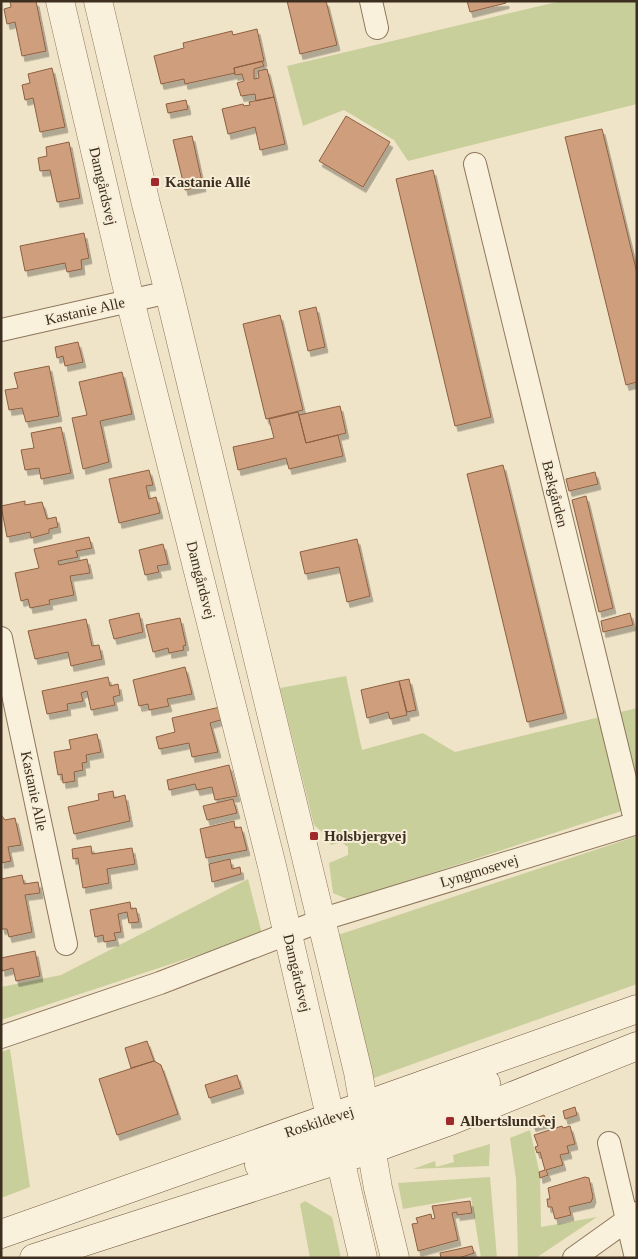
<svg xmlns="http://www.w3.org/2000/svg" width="638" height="1259" font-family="Georgia,serif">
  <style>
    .green { fill: #c9cf9b }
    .building { fill: #cf9f7d; stroke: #8d5f41; filter: url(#shadow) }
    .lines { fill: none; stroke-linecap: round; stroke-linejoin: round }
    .minor-casing { stroke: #8d765c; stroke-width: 24 }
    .tertiary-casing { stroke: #8d765c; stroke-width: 29 }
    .secondary-casing { stroke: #6f573f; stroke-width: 29 }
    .minor { stroke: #faf1dc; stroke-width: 22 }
    .tertiary { stroke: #faf1dc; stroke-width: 28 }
    .secondary { stroke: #faf1dc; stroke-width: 28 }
    .poi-dot { fill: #9e2a2b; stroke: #f7eed8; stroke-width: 2 }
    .labels { text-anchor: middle; stroke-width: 4; stroke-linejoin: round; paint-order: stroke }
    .poi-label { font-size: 15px; font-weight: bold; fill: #3d2e20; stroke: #f7eed8; text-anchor: start }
    .street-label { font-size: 15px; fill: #3d2e20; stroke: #f7eed8 }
  </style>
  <defs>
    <filter id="shadow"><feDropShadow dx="3" dy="5.5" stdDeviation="0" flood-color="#0004"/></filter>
  </defs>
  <rect width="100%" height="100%" fill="#f0e4c8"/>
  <path class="green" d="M561,1H637V104L408,161L394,140L344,110L303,126L287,66Z
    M346,676L362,750L423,733L455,752L637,708V806L349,900L333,893L329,863L348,855V847L341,842L331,845L323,833L314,825L280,688Z
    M637,836V984L371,1079L335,936Z
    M248,879L262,934L1,1020V987L61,975Z
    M10,1049L30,1187L1,1198V1052Z
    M530,1130L540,1175L541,1227L597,1217L536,1258H518L516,1179L510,1138Z
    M490,1144L489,1166L413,1169L435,1161L436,1167L454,1162L453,1155Z
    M490,1177L497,1258H481L471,1197L403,1209L398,1183Z
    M305,1201L332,1217L341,1258H310L300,1204Z"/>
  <path class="building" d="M10,1H36L46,51L22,56L15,22L7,24L4,9L11,7Z
    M287,1H326L337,45L300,54Z
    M467,1H506V3L470,12Z
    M257,29L264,61L234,68L235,73L185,84L184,79L161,84L154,56L184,48L183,43L232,31L233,35Z
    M262,61L264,66L254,69V79L259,78L258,71L267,69L274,97L256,101L255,94L241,96L237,83L244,81L242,74L235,75L234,68Z
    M52,68L65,127L40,132L33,98L25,100L22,85L30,83L28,74Z
    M274,97L285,144L260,150L255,127L228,134L222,109L243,104L244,106L250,105L249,102Z
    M186,100L188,109L168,113L166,104Z
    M346,116L390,142L363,187L319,161Z
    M602,129L637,273V382L626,385L565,137Z
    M192,136L203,186L185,190L173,140Z
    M69,142L80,198L57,202L50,170L40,171L38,158L47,156L46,147Z
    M433,170L491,417L455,426L396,179Z
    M84,233L89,258L81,260L82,269L67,272L65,263L25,271L20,246Z
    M316,307L325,347L308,351L299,311Z
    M280,315L303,410L266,419L243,324Z
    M78,342L83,362L65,366L63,356L57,358L55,347Z
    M49,366L59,416L26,422L22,408L9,410L5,390L18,388L14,373Z
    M122,372L132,414L100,421L109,462L83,469L72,418L87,415L79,382Z
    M340,406L346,433L306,443L299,415Z
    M298,412L306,443L338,435L343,456L289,469L286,458L238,470L233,447L274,438L269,419Z
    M61,427L71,473L41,479L39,468L25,470L21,450L34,448L31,433Z
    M503,465L564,713L527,722L467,474Z
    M149,470L153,485L146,486L149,499L156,497L160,513L119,523L109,479Z
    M595,472L598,484L569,491L566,479Z
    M586,496L613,608L599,612L572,500Z
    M25,501V505L42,502L47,519L56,517L58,527L49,529V533L31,538L30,532L7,537L1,506Z
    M89,537L92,548L76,551L78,557L58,561L59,565L87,559L90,573L70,576L74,595L49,600L50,604L30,608L28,599L21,601L15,573L39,568L34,549Z
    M357,539L370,596L347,602L339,567L305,574L300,552Z
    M163,544L168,564L157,566L159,572L145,575L139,550Z
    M139,613L143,632L114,639L109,620Z
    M630,613L633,625L603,632L601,621Z
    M180,618L186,645L183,646L184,650L169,653L168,648L153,652L146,625Z
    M86,619L92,646L99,645L102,659L71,666L68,652L35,659L28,631Z
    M185,667L192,694L167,699L169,706L149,710L148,704L139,706L133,680Z
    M108,677L110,686L118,684L120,695L113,697L115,705L91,710L87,691L81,693L83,701L67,704L68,710L47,714L42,691Z
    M409,679L416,710L407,712L399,681Z
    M399,681L407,715L390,719L388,712L367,718L361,690Z
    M220,707L224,719L210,723L218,752L192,757L189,743L159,749L156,737L175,732L172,718Z
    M97,734L101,752L86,755L87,762L82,763L83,770L74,772L75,781L63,783L62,774L58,775L54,752L71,749L69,740Z
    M229,765L237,796L215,800L212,787L197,790L195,784L169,790L167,780Z
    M113,791L114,798L125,795L130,821L74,834L68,807L99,800L98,794Z
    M233,799L237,813L207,820L203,806Z
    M1,815L5,820L15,818L21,845L8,847L11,861L1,863Z
    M234,821L235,828L241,827L247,850L206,858L200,829Z
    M91,846L92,854L132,848L135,864L107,869L109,883L83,888L78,858L73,859L72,849Z
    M230,859L232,869L240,867L241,874L212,882L209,864Z
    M22,875L24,884L38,882L40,893L25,895L32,932L9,937L7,929H2L1,924V879Z
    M130,902L131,909L136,908L139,922L129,923L127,912L118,914L121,932L114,933L116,940L104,942L103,935L95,937L90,910Z
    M35,951L40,976L16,981L13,968L2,971L1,958Z
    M147,1041L154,1061L131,1068L125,1048Z
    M154,1061L161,1065L178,1114L117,1135L99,1079Z
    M237,1075L241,1088L209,1098L205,1085Z
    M575,1107L577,1115L565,1119L563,1111Z
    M544,1115L547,1122L533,1126L531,1120Z
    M562,1126L563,1128L570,1126L575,1144L567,1146L569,1153L560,1155L563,1165L546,1170L548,1175L540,1178L539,1172L545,1170L540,1152L537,1153L535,1147L538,1146L534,1135Z
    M585,1177L589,1178L593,1197L591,1202L569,1207L571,1215L555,1219L552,1207H548L547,1199H550L548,1188Z
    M470,1201L472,1213L457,1215V1212L452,1213L458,1240L418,1251L412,1224L418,1223L416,1218L431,1214L432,1219L435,1218L432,1206Z
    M472,1246L474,1253L459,1258H441L440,1253Z"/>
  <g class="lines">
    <g class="minor-casing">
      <path id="minor" d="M371,1L377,28
        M475,164L636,824
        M1,330L169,292
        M1,638L66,944
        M1,1037L160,983L333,916L637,823
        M609,1143L636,1258
        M574,1258L637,1213"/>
    </g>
    <g class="tertiary-casing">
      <path id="tertiary" d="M60,1L130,300L272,866L363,1258
        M98,1L146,204L169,292L358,1072L378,1188L395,1258"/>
    </g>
    <g class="secondary-casing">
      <path id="secondary" d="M355,1146C392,1113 441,1100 486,1083
        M259,1165C290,1154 321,1145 346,1123
        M1,1234L637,1009
        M34,1258L372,1149L450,1121L637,1046"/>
    </g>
    <use href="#minor" class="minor"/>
    <use href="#tertiary" class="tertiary"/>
    <use href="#secondary" class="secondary"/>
  </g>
  <g class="poi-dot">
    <rect x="150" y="177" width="10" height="10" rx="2.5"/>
    <rect x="309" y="831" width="10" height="10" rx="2.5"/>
    <rect x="445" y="1116" width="10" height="10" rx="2.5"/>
  </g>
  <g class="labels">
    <g class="poi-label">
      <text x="165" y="187">Kastanie Allé</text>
      <text x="324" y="841">Holsbjergvej</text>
      <text x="460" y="1126">Albertslundvej</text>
    </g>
    <g class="street-label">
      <text transform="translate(103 186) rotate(77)" y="5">Damgårdsvej</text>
      <text transform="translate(85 311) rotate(-13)" y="5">Kastanie Alle</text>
      <text transform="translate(555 494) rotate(76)" y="5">Bækgården</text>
      <text transform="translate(201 580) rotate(76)" y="5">Damgårdsvej</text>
      <text transform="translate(34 791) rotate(78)" y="5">Kastanie Alle</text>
      <text transform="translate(479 871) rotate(-17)" y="5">Lyngmosevej</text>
      <text transform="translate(297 973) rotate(77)" y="5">Damgårdsvej</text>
      <text transform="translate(319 1122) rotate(-18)" y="5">Roskildevej</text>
    </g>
  </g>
  <rect width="638" height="1259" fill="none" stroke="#3d2e20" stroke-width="5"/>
</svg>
